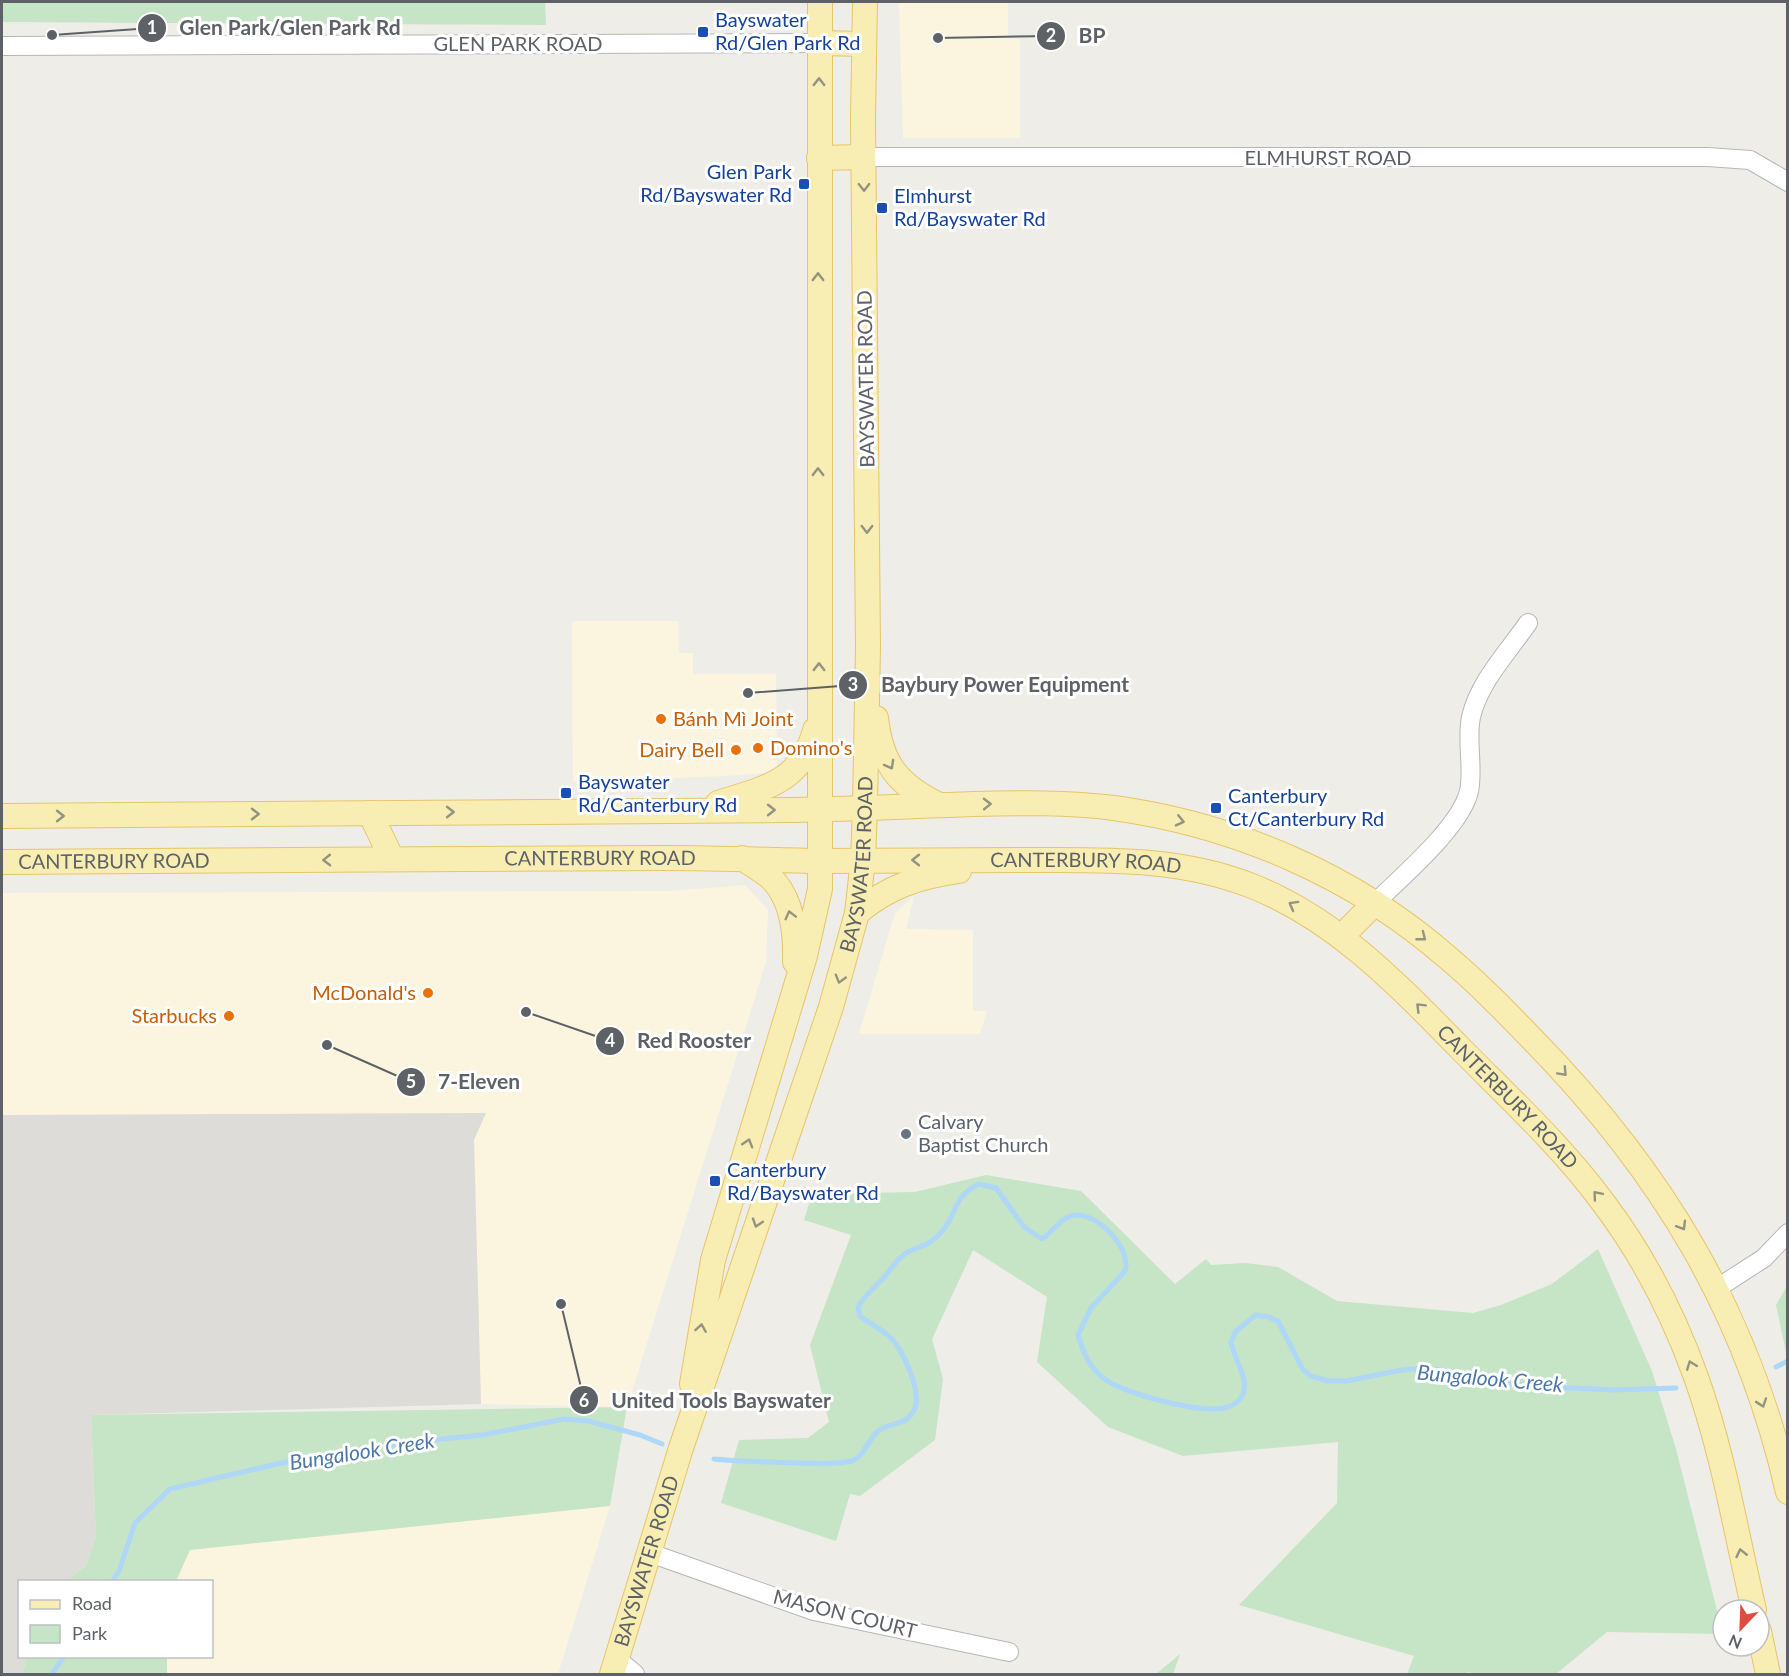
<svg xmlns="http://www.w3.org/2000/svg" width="1789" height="1676" font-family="Lato,sans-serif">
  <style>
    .commercial { fill: #fbf5e0 }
    .industrial { fill: #dedcd9 }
    .green { fill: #c6e4c6 }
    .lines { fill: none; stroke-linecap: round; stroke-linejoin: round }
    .stream { stroke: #aed7f8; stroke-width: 5 }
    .minor-casing { stroke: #b4b7ba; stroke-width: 20 }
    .major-casing { stroke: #e6c569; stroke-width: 26 }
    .minor { stroke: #fff; stroke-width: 18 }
    .major { stroke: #f8eeb3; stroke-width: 24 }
    .oneway { stroke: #949381 }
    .transit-dot { fill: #1a4fb4; stroke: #fff; stroke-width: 2 }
    .food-dot { fill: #e8710a; stroke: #fff; stroke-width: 2 }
    .worship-dot { fill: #6b7280; stroke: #fff; stroke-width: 2 }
    .labels { text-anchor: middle; stroke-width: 6; stroke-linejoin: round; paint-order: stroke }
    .transit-label { font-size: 20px; fill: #164399; stroke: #fff; text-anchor: start }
    .street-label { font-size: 20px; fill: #5e6266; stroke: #fff }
    .food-label { font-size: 20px; fill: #c56008; stroke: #fff; text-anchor: end }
    .worship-label { font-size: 20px; fill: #5b616d; stroke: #fff; text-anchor: start }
    .water-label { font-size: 21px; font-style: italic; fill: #4c78a9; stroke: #fff }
    .leader { fill: none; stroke: #5e6266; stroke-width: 2 }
    .callout-dot { fill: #5e6266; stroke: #fff; stroke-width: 2 }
    .mark-label { font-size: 18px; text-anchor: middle; font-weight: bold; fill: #fff }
    .callout-label { font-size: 21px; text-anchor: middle; font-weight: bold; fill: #5e6266; stroke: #fff; stroke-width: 6; stroke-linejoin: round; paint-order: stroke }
  </style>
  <rect width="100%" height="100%" fill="#efede7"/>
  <path class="commercial" d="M899,2H1008V38L1020,39V138H903Z
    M572,621H678L679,653H693V674H776L777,772L726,776L573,782Z
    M745,885L768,910L766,962L627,1407L481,1404L474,1139L486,1113L2,1115V893L670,891Z
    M914,896L906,929L973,930V1011H987L980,1034H859L895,913Z
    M610,1506L558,1674H167V1657L212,1656V1582L176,1581L189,1550Z"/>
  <path class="industrial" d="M486,1113L474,1140L481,1404L91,1415L96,1536L86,1566L66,1581L20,1582V1656L26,1657L23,1674H2V1115Z"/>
  <path class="green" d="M2,2H545L546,25L2,22Z
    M986,1175L1081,1191L1175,1284L1206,1259L1211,1265L1246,1263L1278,1267L1337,1301L1473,1313L1501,1305L1552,1284L1598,1249L1652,1371L1676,1449L1723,1634L1607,1632L1556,1674H1477L1468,1672L1466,1674H1407L1414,1656L1239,1605L1337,1503L1338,1442L1183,1456L1108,1427L1037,1362L1047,1297L973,1250L932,1339L943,1379L935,1440L860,1496L850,1494L836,1541L721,1503L739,1440L808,1438L829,1422L810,1345L851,1235L804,1220L812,1194L915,1192Z
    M1787,1286H1788L1787,1357L1776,1305Z
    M627,1407L610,1506L190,1550L176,1581H66L86,1566L96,1536L91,1415Z
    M1180,1654L1173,1674H1156Z
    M26,1657H167V1674H23Z"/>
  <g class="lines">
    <path class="stream" d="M1776,1367L1788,1361
      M714,1459C743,1462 772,1462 801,1463C817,1463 836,1465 851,1461C865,1457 868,1439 878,1431C889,1422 905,1426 913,1412C924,1394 903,1350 890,1337C881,1329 869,1323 860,1316L858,1307C865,1294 876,1287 885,1276C893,1267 897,1258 908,1252C922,1245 931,1245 943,1230C958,1211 953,1197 979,1184L996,1188L1024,1227L1042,1239C1053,1232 1062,1216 1075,1215C1098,1213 1132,1249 1125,1271L1091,1308L1078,1335C1083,1352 1089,1367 1103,1378C1124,1394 1203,1415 1228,1407C1235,1405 1242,1399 1244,1391C1247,1376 1234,1358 1231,1342L1236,1331L1256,1315L1268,1317L1278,1321L1303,1370L1311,1376L1328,1381H1346L1402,1370L1425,1368L1441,1370L1478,1380L1531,1386L1615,1390L1676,1388
      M112,1582L119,1571L135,1523L170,1489L281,1463L374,1446L482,1435L564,1419L588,1421L640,1435L662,1444
      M52,1674L64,1656"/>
    <g class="minor-casing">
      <path id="minor" d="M2,46L819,43
        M863,157H1708L1750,160L1788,182
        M1375,903C1401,877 1461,827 1469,791C1474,768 1466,741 1471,717C1479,682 1508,652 1528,623
        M1716,1289L1764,1258L1788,1233
        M650,1553L814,1611L1009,1652
        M617,1659L635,1674"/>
    </g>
    <g class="major-casing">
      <g id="major">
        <path d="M819,43L864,44"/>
        <path d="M819,158L863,157"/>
        <path d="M876,718C881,763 897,784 937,804"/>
        <path d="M718,803C764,788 801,783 815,730"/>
        <path d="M370,813L392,859"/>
        <path d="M2,816L792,810C853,809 913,806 973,804C1020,803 1068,802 1114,808C1236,825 1354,876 1447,957C1478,983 1506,1012 1534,1041C1662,1172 1747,1312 1788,1492"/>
        <path d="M742,858C751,864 761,870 770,877C792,898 796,934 795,962"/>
        <path id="s1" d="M2,862C223,861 445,858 666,858C717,858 768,860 819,861C888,861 957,860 1026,860C1103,860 1179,857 1252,886C1335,919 1395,982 1457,1045C1507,1096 1562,1146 1605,1205C1644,1257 1674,1316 1696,1377C1723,1452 1736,1533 1754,1610"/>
        <path d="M857,913C889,886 918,877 959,871"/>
        <path d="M1342,936L1375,903"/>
        <path d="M692,1384L713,1260L805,956L820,889V2"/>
        <path d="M1759,1631L1768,1674"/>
        <path id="s2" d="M612,1674L681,1448L831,1007L857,913L863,860L865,807L868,647L863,118L865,2"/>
      </g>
    </g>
    <use href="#minor" class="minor"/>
    <use href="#major" class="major"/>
  </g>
  <defs><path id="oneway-chevron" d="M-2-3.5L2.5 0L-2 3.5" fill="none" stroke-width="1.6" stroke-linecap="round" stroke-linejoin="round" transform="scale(1.5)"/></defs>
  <g class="oneway">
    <use href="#oneway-chevron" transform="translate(819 82) rotate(-90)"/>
    <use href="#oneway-chevron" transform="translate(864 187) rotate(89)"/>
    <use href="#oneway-chevron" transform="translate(818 277) rotate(-90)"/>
    <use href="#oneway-chevron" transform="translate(818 472) rotate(-90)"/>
    <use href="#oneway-chevron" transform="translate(867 529) rotate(90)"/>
    <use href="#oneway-chevron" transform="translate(819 667) rotate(-90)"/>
    <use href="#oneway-chevron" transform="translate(890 765) rotate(61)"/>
    <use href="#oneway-chevron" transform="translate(987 804) rotate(-1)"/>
    <use href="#oneway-chevron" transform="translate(771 810)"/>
    <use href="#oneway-chevron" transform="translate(450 812)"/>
    <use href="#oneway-chevron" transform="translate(255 814)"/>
    <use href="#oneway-chevron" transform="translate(60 816)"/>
    <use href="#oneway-chevron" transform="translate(1180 821) rotate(13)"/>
    <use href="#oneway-chevron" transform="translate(327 860) rotate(179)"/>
    <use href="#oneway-chevron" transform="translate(916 860) rotate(180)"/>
    <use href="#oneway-chevron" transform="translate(1293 905) rotate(-151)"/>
    <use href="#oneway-chevron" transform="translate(790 915) rotate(-104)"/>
    <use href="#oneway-chevron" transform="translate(1422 937) rotate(38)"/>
    <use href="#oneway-chevron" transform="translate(840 979) rotate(106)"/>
    <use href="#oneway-chevron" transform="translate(1420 1007) rotate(-135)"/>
    <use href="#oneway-chevron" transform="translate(1563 1072) rotate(47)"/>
    <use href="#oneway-chevron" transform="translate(748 1143) rotate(-73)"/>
    <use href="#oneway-chevron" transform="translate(1597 1195) rotate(-130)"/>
    <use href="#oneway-chevron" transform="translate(757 1223) rotate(108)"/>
    <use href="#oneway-chevron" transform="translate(1682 1226) rotate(59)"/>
    <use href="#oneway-chevron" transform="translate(701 1328) rotate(-81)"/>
    <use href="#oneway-chevron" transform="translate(1691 1365) rotate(-111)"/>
    <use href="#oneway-chevron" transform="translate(1762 1403) rotate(71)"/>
    <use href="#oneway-chevron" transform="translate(1741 1553) rotate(-103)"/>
  </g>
  <g class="transit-dot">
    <rect x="697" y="26" width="12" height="12" rx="3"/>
    <rect x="798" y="178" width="12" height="12" rx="3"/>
    <rect x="876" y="202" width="12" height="12" rx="3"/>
    <rect x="560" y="787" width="12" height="12" rx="3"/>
    <rect x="1210" y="802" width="12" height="12" rx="3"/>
    <rect x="709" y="1175" width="12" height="12" rx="3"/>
  </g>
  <g class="food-dot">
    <circle cx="661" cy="719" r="6"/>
    <circle cx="758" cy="748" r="6"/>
    <circle cx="736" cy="750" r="6"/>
    <circle cx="428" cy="993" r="6"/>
    <circle cx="229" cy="1016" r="6"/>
  </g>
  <circle class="worship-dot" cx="906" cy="1134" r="6"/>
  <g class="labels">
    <g class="transit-label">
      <text x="715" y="27">Bayswater<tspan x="715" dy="23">Rd/Glen Park Rd</tspan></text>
      <text x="792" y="179" text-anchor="end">Glen Park<tspan x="792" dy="23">Rd/Bayswater Rd</tspan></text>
      <text x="894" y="203">Elmhurst<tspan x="894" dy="23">Rd/Bayswater Rd</tspan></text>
      <text x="578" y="789">Bayswater<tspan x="578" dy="23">Rd/Canterbury Rd</tspan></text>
      <text x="1228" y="803">Canterbury<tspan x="1228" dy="23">Ct/Canterbury Rd</tspan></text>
      <text x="727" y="1177">Canterbury<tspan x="727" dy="23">Rd/Bayswater Rd</tspan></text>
    </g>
    <g class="street-label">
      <text x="518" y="51">GLEN PARK ROAD</text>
      <text x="1328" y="165">ELMHURST ROAD</text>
      <text transform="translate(866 379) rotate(-91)" y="7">BAYSWATER ROAD</text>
      <text dy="7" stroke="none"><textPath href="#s1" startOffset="598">CANTERBURY ROAD</textPath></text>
      <text dy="7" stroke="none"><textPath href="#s1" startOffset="112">CANTERBURY ROAD</textPath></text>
      <text dy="7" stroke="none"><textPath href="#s2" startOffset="848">BAYSWATER ROAD</textPath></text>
      <text dy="7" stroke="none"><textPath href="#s1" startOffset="1084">CANTERBURY ROAD</textPath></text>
      <text dy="7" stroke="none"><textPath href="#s1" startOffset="1587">CANTERBURY ROAD</textPath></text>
      <text dy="7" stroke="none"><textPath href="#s2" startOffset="118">BAYSWATER ROAD</textPath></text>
      <text transform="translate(845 1614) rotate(14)" y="7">MASON COURT</text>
    </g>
    <g class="food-label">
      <text x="673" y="726" text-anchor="start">Bánh Mì Joint</text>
      <text x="770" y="755" text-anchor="start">Domino's</text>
      <text x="724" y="757">Dairy Bell</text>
      <text x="416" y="1000">McDonald's</text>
      <text x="217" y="1023">Starbucks</text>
    </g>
    <g class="worship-label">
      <text x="918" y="1129">Calvary<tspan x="918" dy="23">Baptist Church</tspan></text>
    </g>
    <g class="water-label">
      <text transform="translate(1490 1379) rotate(5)" y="7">Bungalook Creek</text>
      <text transform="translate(362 1452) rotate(-9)" y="7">Bungalook Creek</text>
    </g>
  </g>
  <path class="leader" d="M52 35L152 28M938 38L1051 36M748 693L853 685M526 1012L610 1041M327 1045L411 1082M561 1304L584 1400"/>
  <g class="callout-dot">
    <circle cx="52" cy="35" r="6"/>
    <circle cx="938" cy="38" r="6"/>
    <circle cx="748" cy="693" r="6"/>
    <circle cx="526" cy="1012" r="6"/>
    <circle cx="327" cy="1045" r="6"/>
    <circle cx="561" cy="1304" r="6"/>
    <circle cx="152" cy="28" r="15"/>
    <circle cx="1051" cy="36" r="15"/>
    <circle cx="853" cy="685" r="15"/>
    <circle cx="610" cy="1041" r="15"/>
    <circle cx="411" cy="1082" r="15"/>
    <circle cx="584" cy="1400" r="15"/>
  </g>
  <g class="mark-label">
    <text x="152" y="34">1</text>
    <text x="1051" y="42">2</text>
    <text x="853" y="691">3</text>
    <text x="610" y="1047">4</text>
    <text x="411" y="1088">5</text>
    <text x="584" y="1407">6</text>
  </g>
  <g class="callout-label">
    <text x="290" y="35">Glen Park/Glen Park Rd</text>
    <text x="1092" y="43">BP</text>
    <text x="1005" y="692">Baybury Power Equipment</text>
    <text x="694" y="1048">Red Rooster</text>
    <text x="479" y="1089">7-Eleven</text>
    <text x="721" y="1408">United Tools Bayswater</text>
  </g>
  <rect width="1789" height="1676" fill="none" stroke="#5e6266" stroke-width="6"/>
  <rect x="18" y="1580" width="195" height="78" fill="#ffffff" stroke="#bfc0c2" stroke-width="1.5"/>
  <rect x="30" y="1600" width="30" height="9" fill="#f8eeb3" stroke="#bfc0c2" stroke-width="1.5"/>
  <text x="72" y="1610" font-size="18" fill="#5e6266">Road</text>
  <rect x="30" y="1625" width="30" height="18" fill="#c6e4c6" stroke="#bfc0c2" stroke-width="1.5"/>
  <text x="72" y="1640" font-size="18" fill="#5e6266">Park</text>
  <g transform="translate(1741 1628) rotate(203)"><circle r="28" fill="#ffffff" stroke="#bfc0c2" stroke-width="1.5"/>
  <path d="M0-4.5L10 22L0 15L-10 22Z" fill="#db4f41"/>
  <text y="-9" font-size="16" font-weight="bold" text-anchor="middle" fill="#5e6266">N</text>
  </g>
</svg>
